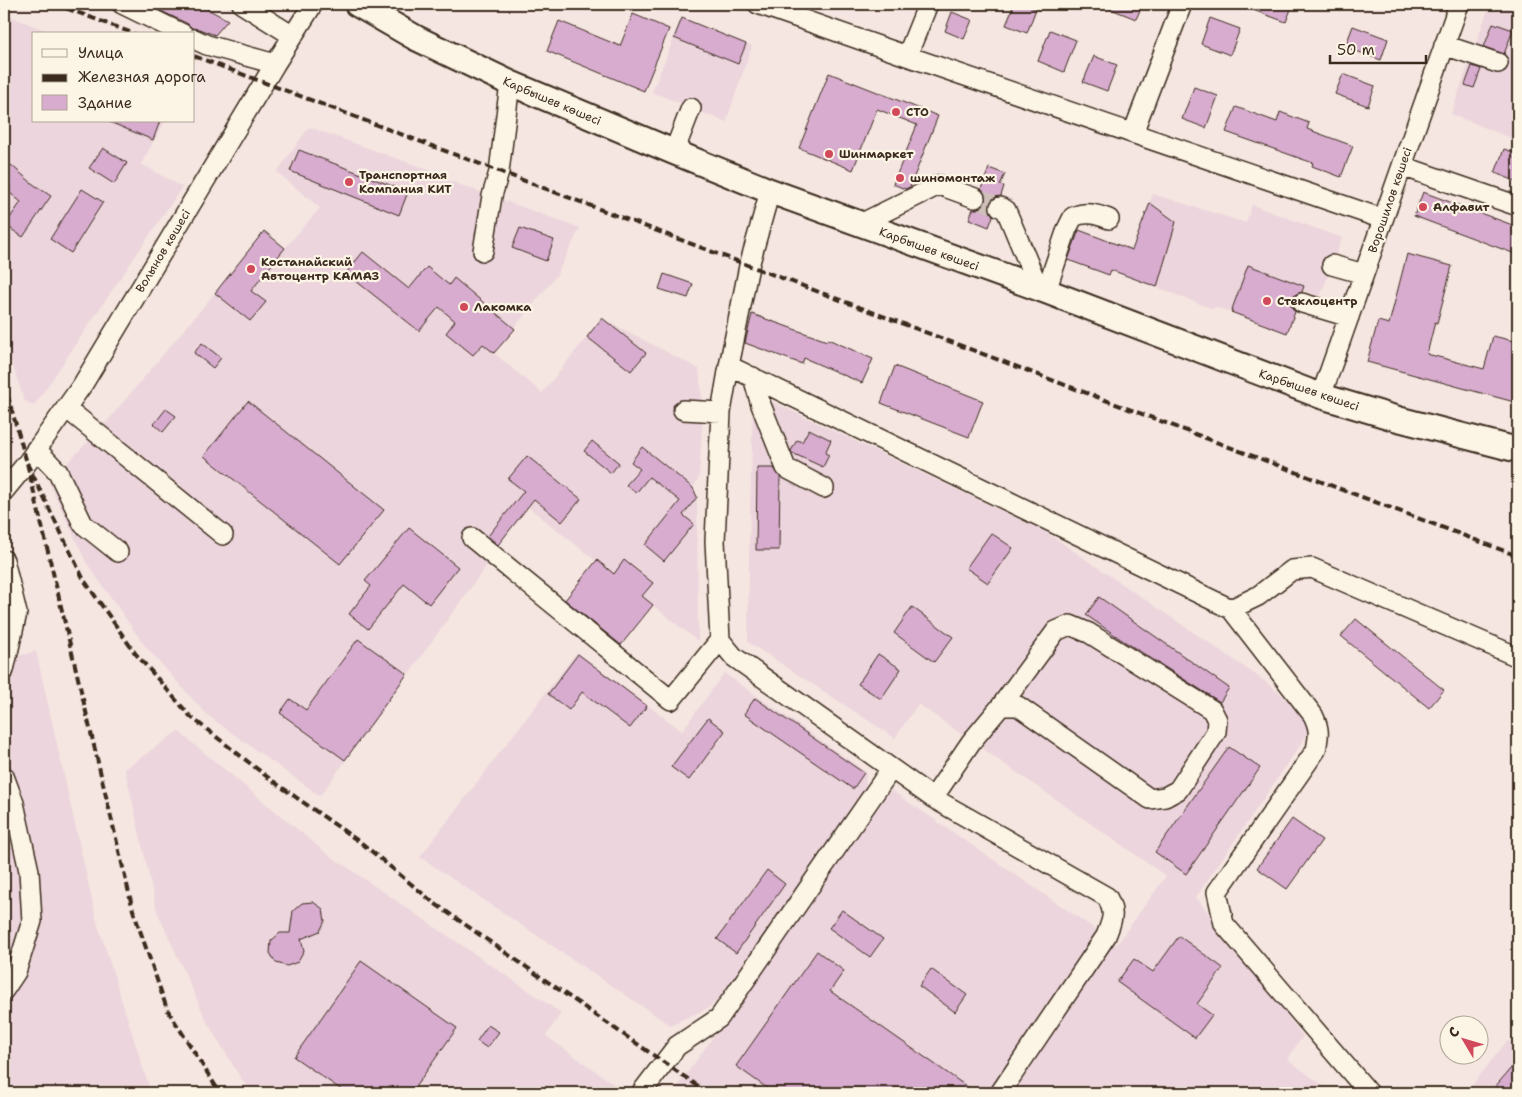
<svg xmlns="http://www.w3.org/2000/svg" width="1522" height="1097" font-family="'Shantell Sans',sans-serif">
  <style>
    .built { fill: #ecd5dc }
    .building { fill: #d8accf; stroke: #3b2a1e }
    .lines { fill: none; stroke-linecap: round; stroke-linejoin: round }
    .minor-tunnel { stroke: #d0c0ba; stroke-width: 19; stroke-dasharray: 19 9; stroke-linecap: butt }
    .minor-casing { stroke: #3b2a1e; stroke-width: 22 }
    .major-casing { stroke: #3b2a1e; stroke-width: 28 }
    .minor { stroke: #fcf5e5; stroke-width: 19 }
    .major { stroke: #fcf5e5; stroke-width: 24 }
    .rail { stroke: #3b2a1e; stroke-width: 4; stroke-dasharray: 8 4; stroke-linecap: butt }
    .poi-dot { fill: #d1495b; stroke: #fcf5e5; stroke-width: 2 }
    .labels { text-anchor: middle; stroke-width: 4.5; stroke-linejoin: round; paint-order: stroke }
    .street-label { font-size: 12px; fill: #3b2a1e; stroke: #fcf5e5 }
    .poi-label { font-size: 12px; font-weight: bold; fill: #3b2a1e; stroke: #fcf5e5; text-anchor: start }
  </style>
  <rect width="100%" height="100%" fill="#f5e6e1"/>
  <filter id="ink" filterUnits="userSpaceOnUse"><feTurbulence type="fractalNoise" baseFrequency=".02" numOctaves="2"/><feDisplacementMap in="SourceGraphic" scale="10" xChannelSelector="R" yChannelSelector="G"/><feConvolveMatrix kernelMatrix="1 2 1 2 8 2 1 2 1" color-interpolation-filters="sRGB"/></filter>
  <g filter="url(#ink)">
    <path class="built" d="M1490,4H1518V141L1451,114Z
      M4,14L55,34H34V121H165L141,164L182,187L34,406L24,400L4,338Z
      M682,18L752,46L726,122L652,92Z
      M309,127L443,175L441,178L580,228L556,276L494,353L542,393L602,318L699,369L703,411L699,477L693,488L697,497L698,641L528,507L496,547L490,561L320,796L207,715L145,646L86,562L49,482L104,425L215,293L264,231L285,248L320,208L277,172Z
      M1153,194L1246,223L1252,205L1342,238L1320,297L1303,290L1304,286L1248,265L1231,312L1215,307L1213,309L1123,274Z
      M773,402L1044,531L1259,677L1316,722L1196,897L1303,1036L1287,1059L1333,1093H673L891,790L1117,944L1166,876L918,704L895,738L748,642L749,555L753,406Z
      M36,651L97,922L151,1093H4V661Z
      M577,652L682,731L724,673L866,772L865,799L725,995L708,1008L670,1025L420,857Z
      M178,731L326,853L561,1013L546,1036L615,1085L616,1093H430L418,1084L411,1093H253L240,1077L207,1022L157,911L125,769Z
      M1507,1041L1518,1046V1093H1466Z"/>
    <path class="building" d="M147,4H198L228,20L215,35L199,29L192,28L188,24Z
      M1014,4H1024L1036,9L1027,33L1006,25Z
      M1098,4H1143L1136,19Z
      M1239,4H1293L1286,22L1239,5Z
      M952,12L972,20L964,39L945,31Z
      M633,14L669,29L644,91L547,51L559,21L620,46Z
      M682,18L746,44L738,64L674,38Z
      M1210,18L1240,29L1230,55L1201,44Z
      M1493,23L1513,30L1504,54L1484,47Z
      M1353,26L1388,39L1381,60L1345,47Z
      M1050,30L1076,40L1064,72L1038,61Z
      M1094,56L1117,65L1107,91L1083,82Z
      M1472,66L1481,69L1474,88L1465,85Z
      M829,73L938,116L910,187L905,189L893,184L917,125L877,109L853,170L799,148Z
      M1343,74L1375,86L1368,106L1335,94Z
      M1194,87L1218,96L1206,128L1182,119Z
      M1236,107L1277,122L1280,112L1309,123L1307,129L1353,146L1341,177L1312,166L1313,163L1226,132Z
      M107,121H160L153,140Z
      M103,148L127,163L114,184L89,168Z
      M1504,149L1518,154V182L1495,173Z
      M299,150L408,192L399,215L290,171Z
      M4,159L33,184L51,196L23,237L5,225L21,202L4,188Z
      M989,168L1005,174L1000,185L1004,186L1001,196L994,197L990,202L989,208L993,216L989,227L969,219L973,209H977L982,207L985,202L986,196L981,189Z
      M82,189L103,202L71,253L50,239Z
      M1423,192L1518,227V255L1414,216Z
      M1150,203L1176,222L1157,287L1111,270L1109,275L1068,260L1079,230L1132,250Z
      M520,228L554,240L546,261L512,248Z
      M264,231L285,248L251,291L266,302L250,321L215,293Z
      M363,252L409,289L427,267L449,285L454,278L515,329L494,353L483,344L473,355L446,333L455,321L439,307L419,331L346,273Z
      M1407,254L1452,266L1437,323L1435,322L1427,354L1484,369L1493,336L1518,342V403L1367,362L1378,321L1389,324Z
      M1248,265L1304,286L1302,292L1295,295L1291,299V306L1295,312L1287,333L1231,312Z
      M664,274L693,284L688,298L659,289Z
      M752,314L827,341L828,339L873,359L862,383L804,358L802,364L745,343Z
      M602,318L646,353L631,371L587,337Z
      M202,343L221,358L213,368L194,353Z
      M895,366L983,401L969,437L881,403Z
      M248,401L384,510L340,564L204,456Z
      M166,409L176,416L163,432L154,424Z
      M809,429L831,440L825,453L829,455L823,467L792,453L791,451L797,440L802,442Z
      M592,441L619,463L611,473L584,451Z
      M642,447L693,488L697,497L683,515L694,524L664,561L645,545L680,501L649,477L636,493L626,485L640,469L631,462Z
      M527,456L581,499L562,522L534,499L498,545L488,536L524,491L508,479Z
      M757,468H774L780,477L779,550H756Z
      M409,528L458,567L429,604L404,584L368,629L349,614L371,586L365,581Z
      M991,533L1013,548L988,583L966,568Z
      M597,560L614,574L624,560L653,583L642,596L653,605L621,645L565,600Z
      M1099,597L1229,688L1220,702L1122,640L1086,615Z
      M912,607L953,637L934,662L894,633Z
      M1356,619L1444,690L1429,708L1341,636Z
      M358,639L407,674L345,760L280,713L290,699L306,710Z
      M578,654L647,706L630,728L582,692L569,710L548,694Z
      M878,654L901,669L881,699L858,684Z
      M755,698L864,773L853,789L744,714Z
      M708,718L725,731L689,780L671,767Z
      M1229,747L1260,768L1186,874L1155,852Z
      M1292,819L1322,840L1287,889L1257,868Z
      M767,870L785,884L736,953L717,939Z
      M313,902L323,909L325,921L320,931L301,939L304,951L298,962L287,966L276,963L270,953L271,941L280,933H290L293,911L302,903Z
      M842,910L883,939L870,957L829,928Z
      M1179,936L1223,968L1197,1004L1212,1015L1195,1038L1117,982L1134,959L1153,972Z
      M817,951L844,971L830,991L976,1093H774L736,1066Z
      M361,961L457,1028L411,1093H346L294,1057Z
      M931,969L967,995L955,1012L919,986Z
      M488,1025L499,1032L487,1048L477,1041Z
      M1511,1068L1518,1074V1093H1503L1495,1087Z"/>
    <g class="lines">
      <path class="minor-tunnel" d="M975,198L1000,207"/>
      <g class="minor-casing">
        <path id="minor" d="M122,4L183,34
          M242,4L293,36
          M758,4L907,56L1383,219
          M194,39L207,45L275,64
          M1444,45L1498,63
          M907,56L928,4
          M1133,133L1182,4
          M674,152L691,108
          M1402,166L1518,206
          M770,191L749,266L729,366L721,412L715,541L720,640L734,657L933,798L1107,897C1116,914 1112,920 1106,936L1000,1093
          M1000,207L1006,210L1039,289
          M860,224L939,185L975,198
          M483,251L492,196L499,172L510,83
          M1332,265L1364,274
          M1046,291L1067,229L1073,217C1086,211 1096,214 1109,219
          M1302,303L1349,317
          M729,366L1231,609L1258,596L1292,570L1312,568L1518,657
          M753,377L761,405L786,468L824,488
          M1321,396L1459,4
          M66,408L223,535
          M683,410L721,412
          M36,449L58,472L83,524L118,552
          M4,491L27,463L83,384L275,64L313,4
          M472,538L671,700L720,640
          M4,560L17,613L4,670
          M1231,609L1313,715C1320,729 1319,735 1316,750L1217,892L1224,924L1369,1093
          M4,776L14,803L29,871L32,921L16,972L4,990
          M933,798L971,742L1001,706L1056,631L1070,625L1089,633L1212,710L1217,720L1216,732L1178,790L1165,797L1150,799L1018,706H1001
          M641,1093L677,1046L719,1018L891,769"/>
      </g>
      <g class="major-casing">
        <path id="major" d="M357,4L416,38L510,83L674,152L770,191L1046,291L1321,396L1398,419L1518,450"/>
      </g>
      <use href="#minor" class="minor"/>
      <use href="#major" class="major"/>
      <path class="rail" d="M55,4L135,34
        M194,56L1518,556
        M4,383L27,463L133,910L167,1009L220,1093
        M27,463L84,580L135,653L191,717L270,779L364,845L434,903L708,1093"/>
    </g>
  </g>
  <g class="poi-dot">
    <circle cx="896" cy="112" r="5"/>
    <circle cx="829" cy="154" r="5"/>
    <circle cx="900" cy="178" r="5"/>
    <circle cx="349" cy="182" r="5"/>
    <circle cx="1423" cy="207" r="5"/>
    <circle cx="251" cy="269" r="5"/>
    <circle cx="1267" cy="301" r="5"/>
    <circle cx="464" cy="307" r="5"/>
  </g>
  <g class="labels">
    <g class="street-label">
      <text transform="translate(552 101) rotate(23)" y="4">Карбышев көшесі</text>
      <text transform="translate(1390 200) rotate(-71)" y="4">Ворошилов көшесі</text>
      <text transform="translate(929 249) rotate(20)" y="4">Карбышев көшесі</text>
      <text transform="translate(163 251) rotate(-59)" y="4">Волынов көшесі</text>
      <text transform="translate(1309 390) rotate(19)" y="4">Карбышев көшесі</text>
    </g>
    <g class="poi-label">
      <text x="906" y="116">СТО</text>
      <text x="839" y="158">Шинмаркет</text>
      <text x="359" y="179">Транспортная<tspan x="359" dy="14">Компания КИТ</tspan></text>
      <text x="910" y="182">шиномонтаж</text>
      <text x="1433" y="211">Алфавит</text>
      <text x="261" y="266">Костанайский<tspan x="261" dy="14">Автоцентр КАМАЗ</tspan></text>
      <text x="1277" y="305">Стеклоцентр</text>
      <text x="474" y="311">Лакомка</text>
    </g>
  </g>
  <rect width="1522" height="1097" fill="none" stroke="#fcf5e5" stroke-width="20"/>
  <rect x="10" y="10" width="1502" height="1077" fill="none" stroke="#3b2a1e" stroke-width="2" filter="url(#ink)"/>
  <rect x="32" y="32" width="162" height="90" fill="#fcf5e5" stroke="#afa495"/>
  <rect x="42" y="49" width="25" height="8" fill="#fcf5e5" stroke="#afa495"/>
  <text x="78" y="58" font-size="15" fill="#3b2a1e">Улица</text>
  <rect x="42" y="74" width="25" height="8" fill="#3b2a1e" stroke="#afa495"/>
  <text x="78" y="82" font-size="15" fill="#3b2a1e">Железная дорога</text>
  <rect x="42" y="95" width="25" height="15" fill="#d8accf" stroke="#afa495"/>
  <text x="78" y="108" font-size="15" fill="#3b2a1e">Здание</text>
  <g transform="translate(1464 1040) rotate(308)"><circle r="24" fill="#fcf5e5" stroke="#afa495"/>
  <path d="M0-4L9 19L0 12L-9 19Z" fill="#d1495b"/>
  <text y="-8" font-size="14" font-weight="bold" text-anchor="middle" fill="#3b2a1e">С</text>
  </g>
  <path d="M1330 55v8h96v-8" fill="none" stroke="#3b2a1e" stroke-width="2.5"/>
  <text x="1337" y="55" font-size="15" fill="#3b2a1e" stroke="#fcf5e5" stroke-width="4" paint-order="stroke">50 m</text>
</svg>
